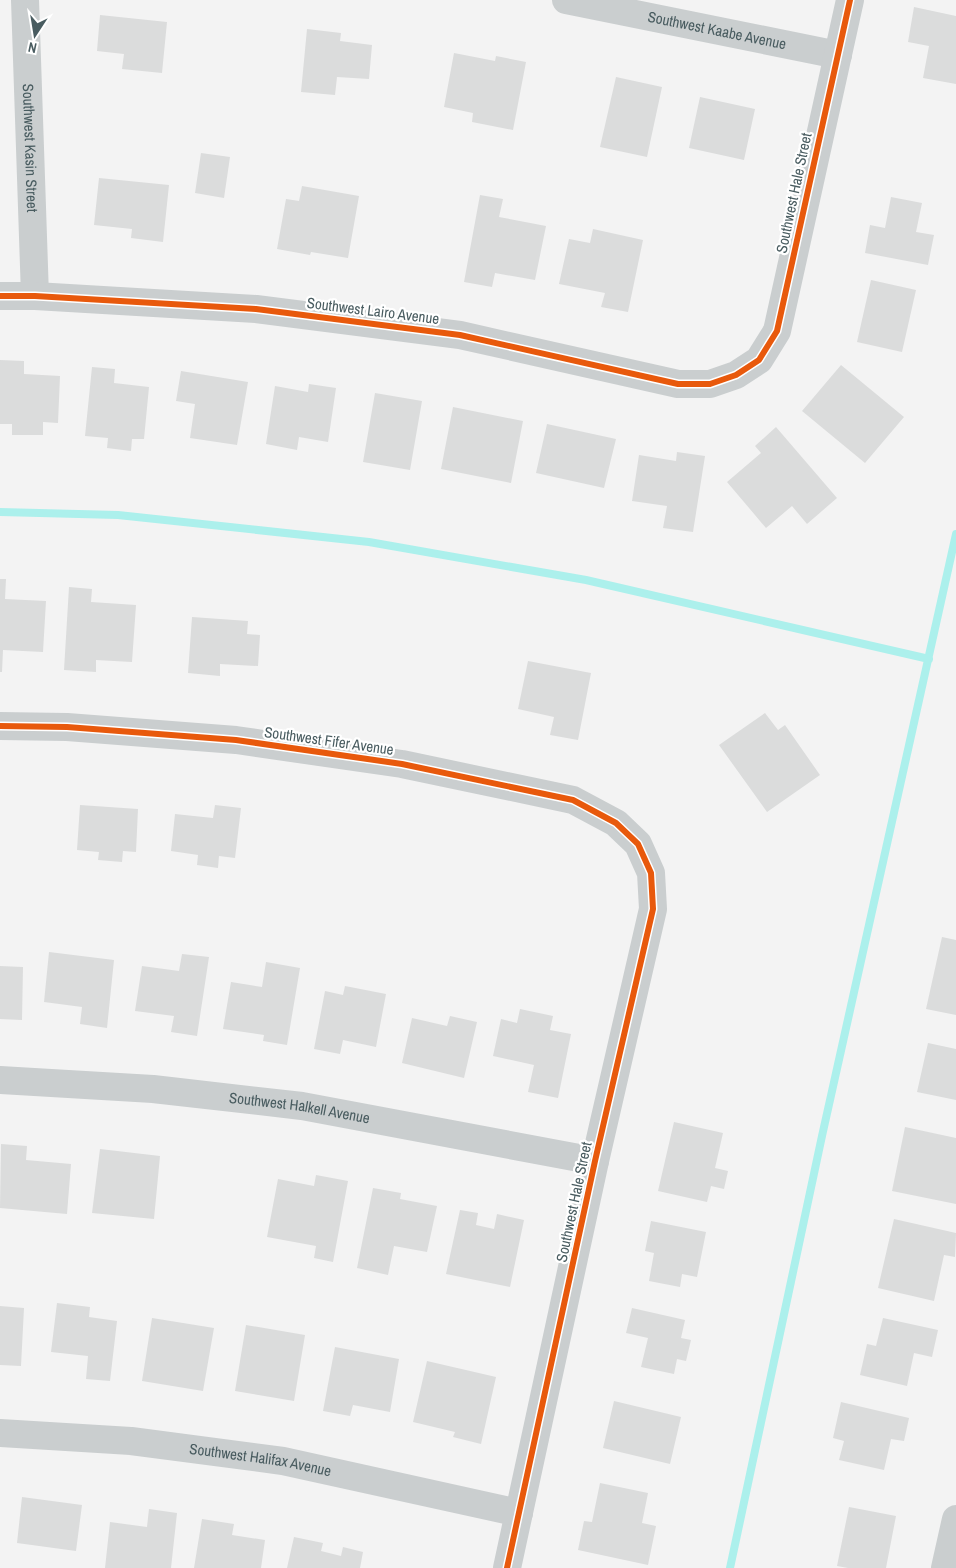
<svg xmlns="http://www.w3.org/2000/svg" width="956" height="1568" font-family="'Archivo Narrow',sans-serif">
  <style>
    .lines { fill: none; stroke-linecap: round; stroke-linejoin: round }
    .stream { stroke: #acf0ec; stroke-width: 8 }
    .building { fill: #dbdcdc }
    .minor { stroke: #cacecf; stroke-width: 28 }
    .cycleway-casing { stroke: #fff; stroke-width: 9 }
    .cycleway { stroke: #e8590c; stroke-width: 6 }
    .labels { text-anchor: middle; stroke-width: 4.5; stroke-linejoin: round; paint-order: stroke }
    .street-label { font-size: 15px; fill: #495c60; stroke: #fff }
  </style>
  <rect width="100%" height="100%" fill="#f3f3f3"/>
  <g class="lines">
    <path class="stream" d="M0,512L118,515L369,542L586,580L929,659
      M730,1568L822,1136L956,534"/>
  </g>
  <path class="building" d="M914,7L956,16V84L923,78L929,46L908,42Z
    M100,15L167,22L162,73L122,69L124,54L97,51Z
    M307,29L341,33L340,41L372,45L369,79L337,77L335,95L301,92Z
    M454,53L495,61L496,56L526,62L513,130L472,122L473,113L444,107Z
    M616,77L662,87L647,157L600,147Z
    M700,97L755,109L744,160L689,148Z
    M201,153L230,157L224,198L195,193Z
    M99,178L169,185L163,242L131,238L132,229L94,225Z
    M302,186L359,196L348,258L311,252L310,255L277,249L286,199L299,201Z
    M480,195L503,199L499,217L546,226L535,280L495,273L492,287L464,282Z
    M891,197L922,203L916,232L934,235L928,265L865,253L870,225L885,228Z
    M593,229L643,240L628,312L601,307L605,293L559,284L569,239L590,243Z
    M871,280L916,290L902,352L857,342Z
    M0,360L24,361V374L60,376L58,423L43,422V435H12V424H0Z
    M841,365L904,417L865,463L802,411Z
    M92,367L115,369L114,383L149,387L144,439H132L131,451L107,448L108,438L85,436Z
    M181,371L248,382L237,445L190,438L195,404L176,401Z
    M309,384L336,388L328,442L299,437L297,450L266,444L275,386L308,392Z
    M375,393L422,401L410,470L363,462Z
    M453,407L523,421L511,483L441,469Z
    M547,424L616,439L604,488L536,473Z
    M776,427L837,498L807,524L792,506L766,528L727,482L761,453L755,446Z
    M677,452L705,456L693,532L663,528L667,506L632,501L639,455L676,461Z
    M0,579H6L5,599L46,601L43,652L3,650L2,672H0Z
    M69,587L92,589L91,602L136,605L132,662L96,660V672L64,670Z
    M192,617L248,621L247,634L260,635L258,666L220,664V676L188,673Z
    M528,661L591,673L578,740L550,735L554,717L518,709Z
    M765,713L778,730L785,725L820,775L767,812L719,745Z
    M80,805L138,809L136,852L123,851L122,862L98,860L99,852L77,850Z
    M215,805L241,808L235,858L219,856L218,868L197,865L198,855L171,851L175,814L213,818Z
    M942,937L956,940V1015L926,1009Z
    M49,952L114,960L107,1028L80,1024L82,1007L44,1002Z
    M182,954L209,957L197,1036L171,1032L174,1016L135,1011L142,966L179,971Z
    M266,962L300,968L287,1045L263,1041L264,1035L223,1029L231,982L262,987Z
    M0,966L23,967L22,1020L0,1019Z
    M345,986L386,994L376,1047L343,1040L340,1054L314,1049L325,991L343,995Z
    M520,1009L553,1016L550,1030L571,1034L558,1098L528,1092L534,1065L493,1056L501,1019L517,1023Z
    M450,1016L477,1022L464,1078L402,1063L412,1018L447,1026Z
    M928,1043L956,1049V1100L917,1092Z
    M674,1122L723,1133L715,1168L728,1171L724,1189L711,1186L707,1202L658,1191Z
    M905,1127L956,1138V1204L892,1191Z
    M1,1144L27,1146L26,1160L71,1164L67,1214L0,1208Z
    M100,1149L160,1156L154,1219L92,1213Z
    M316,1175L348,1181L333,1262L314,1258L316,1246L267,1237L278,1179L314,1186Z
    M373,1188L401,1193L400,1199L437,1206L427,1252L394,1246L388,1275L357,1268Z
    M460,1210L478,1213L476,1225L494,1229L497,1214L524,1220L510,1287L446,1274Z
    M894,1219L956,1233L955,1257L944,1255L934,1301L878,1288Z
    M651,1221L706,1232L697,1277L682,1274L680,1287L649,1281L654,1253L645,1251Z
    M57,1303L90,1307L89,1317L117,1321L110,1381L86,1379L88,1356L51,1352Z
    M0,1306L24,1308L21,1366L0,1365Z
    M632,1308L685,1320L681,1338L691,1340L686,1361L677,1359L674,1374L641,1367L648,1338L626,1333Z
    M152,1318L214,1328L203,1391L142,1381Z
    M883,1318L938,1330L932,1357L914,1353L907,1386L860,1375L867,1344L876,1346Z
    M246,1325L305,1335L294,1401L235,1391Z
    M335,1347L399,1359L390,1412L353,1405L350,1416L323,1411Z
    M427,1361L496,1377L481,1444L453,1437L455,1432L413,1422Z
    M614,1401L681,1417L670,1464L603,1448Z
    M841,1402L909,1418L904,1441L891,1439L884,1470L839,1460L844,1441L833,1438Z
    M600,1483L648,1493L642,1523L656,1526L648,1565L578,1550L584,1521L592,1522Z
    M22,1497L82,1505L76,1551L17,1543Z
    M849,1507L896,1516L886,1568H848L837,1566Z
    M149,1509L177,1513L171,1568H105L110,1522L147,1527Z
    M202,1519L234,1524L232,1535L265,1540L261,1568H194Z
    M294,1537L323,1543L321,1551L341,1556L343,1547L363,1552L360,1568H287Z"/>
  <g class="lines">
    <g class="minor">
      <path id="s1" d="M25,0L35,296"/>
      <path id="s2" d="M566,0L838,55"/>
      <path d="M0,296H35L256,309L460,335L678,384H710L736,375L759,360L777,331L850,0"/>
      <path d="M0,726L67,727L236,740L402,764L573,800L616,823L638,844L651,873L653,909L595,1161L507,1568"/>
      <path id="s3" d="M0,1080L153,1089L302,1106L595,1161"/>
      <path id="s4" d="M0,1433L131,1441L283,1461L519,1513"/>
      <path d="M945,1568L956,1519"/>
    </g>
    <g class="cycleway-casing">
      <path id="cycleway" d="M0,296H35L256,309L460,335L678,384H710L736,375L759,360L777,331L850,0
        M0,726L67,727L236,740L402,764L573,800L616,823L638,844L651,873L653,909L595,1161L507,1568"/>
    </g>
    <use href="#cycleway" class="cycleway"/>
  </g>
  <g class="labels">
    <g class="street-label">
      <text dy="5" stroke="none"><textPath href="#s2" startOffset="154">Southwest Kaabe Avenue</textPath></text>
      <text dy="5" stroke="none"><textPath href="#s1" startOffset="148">Southwest Kasin Street</textPath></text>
      <text transform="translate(794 193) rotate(-78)" y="5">Southwest Hale Street</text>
      <text transform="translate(373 311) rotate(7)" y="5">Southwest Lairo Avenue</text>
      <text transform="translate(329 741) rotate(8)" y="5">Southwest Fifer Avenue</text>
      <text dy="5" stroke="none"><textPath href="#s3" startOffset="301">Southwest Halkell Avenue</textPath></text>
      <text transform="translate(574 1202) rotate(-78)" y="5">Southwest Hale Street</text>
      <text dy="5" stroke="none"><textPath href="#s4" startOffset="262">Southwest Halifax Avenue</textPath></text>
    </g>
  </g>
  <g transform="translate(35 35) rotate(192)" stroke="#ffffff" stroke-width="4" paint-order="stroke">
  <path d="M0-4L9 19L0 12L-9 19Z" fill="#495c60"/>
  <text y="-8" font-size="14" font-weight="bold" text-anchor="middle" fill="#495c60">N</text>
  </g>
</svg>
